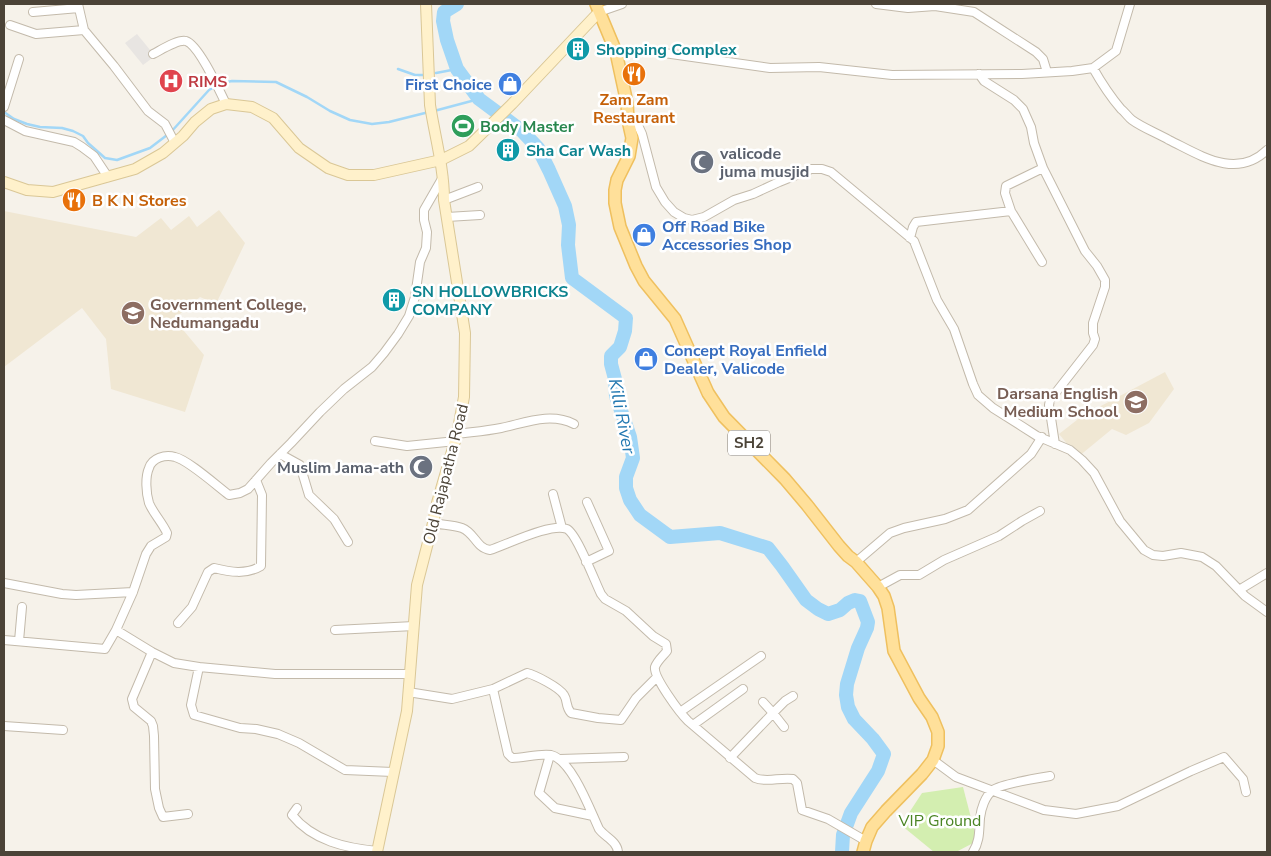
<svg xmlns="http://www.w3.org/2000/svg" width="1271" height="856" font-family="'Nunito Sans',sans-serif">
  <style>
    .education { fill: #f0e7d3 }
    .green { fill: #d3eeb0 }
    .parking { fill: #e8e5e2 }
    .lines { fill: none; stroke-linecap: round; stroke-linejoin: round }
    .stream { stroke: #a2d7f7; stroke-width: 2.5 }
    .river { stroke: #a2d7f7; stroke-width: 14 }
    .street-casing { stroke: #c3baab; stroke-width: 10 }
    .secondary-casing { stroke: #dac796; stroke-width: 12 }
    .primary-casing { stroke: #efc05f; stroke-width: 14 }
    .street { stroke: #fff; stroke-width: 8 }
    .secondary { stroke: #fff1cb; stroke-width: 10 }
    .primary { stroke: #ffe09a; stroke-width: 11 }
    .labels { text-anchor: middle; stroke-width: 5; stroke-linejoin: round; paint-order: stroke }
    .shield { fill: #fff; stroke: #817b73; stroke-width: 1 }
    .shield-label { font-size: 15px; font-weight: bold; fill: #4b4337 }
    .culture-label { font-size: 16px; font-weight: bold; fill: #0d838f; stroke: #fff; text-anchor: start }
    .health-label { font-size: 16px; font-weight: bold; fill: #be3a42; stroke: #fff; text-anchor: start }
    .shop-label { font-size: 16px; font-weight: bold; fill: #366cbe; stroke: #fff; text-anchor: start }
    .food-label { font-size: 16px; font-weight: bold; fill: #c56008; stroke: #fff }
    .leisure-label { font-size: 16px; font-weight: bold; fill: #27864d; stroke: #fff; text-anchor: start }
    .worship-label { font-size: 16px; font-weight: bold; fill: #5b616d; stroke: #fff; text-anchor: start }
    .education-label { font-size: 16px; font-weight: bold; fill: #785e54; stroke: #fff; text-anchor: start }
    .street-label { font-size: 16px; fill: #4b4337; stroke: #fff }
    .park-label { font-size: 16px; fill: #4a8423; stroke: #fff }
    .water-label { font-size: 18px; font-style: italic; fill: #2278b1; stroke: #fff }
  </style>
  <rect width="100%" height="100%" fill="#f6f2ea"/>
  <path class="education" d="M219,210L245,243L216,304L200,297L174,319L204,355L185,412L111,389L106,339L82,308L4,367V211L136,237L161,218L171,230L189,216L197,227Z
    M1165,372L1174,389L1149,423L1126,435L1112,429L1078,457L1059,434L1082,416Z"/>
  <path class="green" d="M963,787L977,841L956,852H934L901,825L922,793Z"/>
  <path class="parking" d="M137,34L155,56L143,65L125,43Z"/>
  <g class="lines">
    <path class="stream" d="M398,69L415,75H423
      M436,73L457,69
      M434,111L479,99
      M4,112L14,119L27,124L40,127L62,128L73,131L83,136L88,143L105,158L117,160L150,148L171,132L209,90L222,83L232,81L276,82L307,97L330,111L350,120L372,124L389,122L429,112"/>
    <path class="river" d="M457,4L444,12L443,21L447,40L457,69L479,99L522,131L538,148L549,170L565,206L569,225L568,245L572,278L626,318L625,331L620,347L611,356V364L615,379L616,396L630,437L633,458L626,477V488L630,500L640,515L670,537L720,533L768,548L782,566L806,600L818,609L828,614L840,610L848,603L855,600L860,601L868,622L867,628L858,648L847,684L846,695L848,707L854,719L873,739L884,754L878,771L851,813L843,835L842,852"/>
    <g class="street-casing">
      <path id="street" d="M78,4L84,30L114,66L148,111L165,124L175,143
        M876,4L908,8L935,6L974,12L1036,52L1043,59L1047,72
        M33,12L79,8
        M599,12L622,4
        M10,25L36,34L84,30
        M616,52H657L770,68L819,67L892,75L1022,74L1072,71L1093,68L1116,51L1130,4
        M153,54C161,50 178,39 186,41C199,45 220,92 226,104
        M1093,68C1102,84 1109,95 1121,109C1125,112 1128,117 1132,120C1143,128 1157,133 1169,140C1200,155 1236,180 1267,150
        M979,74L984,81L1014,100L1023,109L1031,127L1034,143L1043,168L1085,251L1097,266L1105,280V287L1093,323V333L1095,339L1093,345L1050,400L1049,405L1055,444
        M4,107L19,59
        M628,115L637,123L642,134L656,187L665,202L674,212L684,218L692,220L704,217L734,200L753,194L779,182L811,169H822L831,172L914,241L937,300L954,329L973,384L978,395L993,408L1023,427L1037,436L1070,450L1082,460L1094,473L1120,521L1144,550L1153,555L1163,556L1181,553L1202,557L1216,566L1245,596L1267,612
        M4,120L25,131L74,142L82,147L94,156L108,177
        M444,200L478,187
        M1011,211L1005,193L1006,186L1043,168
        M447,217L480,215
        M910,238L913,227L916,222L1011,211L1042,262
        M457,434C472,432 486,431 501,428C525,423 550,412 574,424
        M375,441L407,446L456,441
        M280,454L300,465L309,495L334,519L348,542
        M553,494L562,528
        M433,523C442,525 453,525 462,528C475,533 476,548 490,550C506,545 552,522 567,529C577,534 595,582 601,594L605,599L626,611L653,636L666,644L667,651C663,656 657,661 655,667C653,677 680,713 688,721L755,778C767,783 780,777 793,779L797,783L802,810L828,819L866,841
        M586,562L609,551L587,502
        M856,562L890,533L904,528L945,519L968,510L1031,454L1042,437
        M4,583L62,594L76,595L133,592
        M878,587L900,575H919L944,560L999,536L1022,521L1040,511
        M1239,590L1267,573
        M178,623L192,607L208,572L214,568C230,572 246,575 261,566L262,495L256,480
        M116,630L133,592L146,554L151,546L166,537L167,533C162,522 153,513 149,503C146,493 145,477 149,468C152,458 165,454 175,457C188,460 217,486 229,495L240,493L248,489L271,463L291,443L320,412L344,389L372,367L384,353L398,334L409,316L415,297L420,262L426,248L427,232L424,220V210L443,177
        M335,630L414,626
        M4,640L105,649L116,630L152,652L174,663L199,667L275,674H410
        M19,641L22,607
        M152,652L132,699L134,707L151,721L153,726L154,736L155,789L159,808L163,817L188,814
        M199,667L191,705L194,715L240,728L256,729L278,734L299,743L345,770L393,772
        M493,689L508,754L512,758C523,758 541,753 551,755C572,760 590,810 599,829C605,837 617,841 618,852
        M408,692L452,699L493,689L527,673C535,675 559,687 564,695C568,701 565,706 571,713L598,718L621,720L636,698L657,677
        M763,702L773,713L784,727
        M680,712L761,656
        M693,725L743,689
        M4,726L63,730
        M550,755L539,793L555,808L593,816
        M730,758L777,709L785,701L793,696
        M560,759L624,757
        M933,760L956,777L1044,810L1076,814L1118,806L1191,771L1224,757L1243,779L1246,792
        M297,808L292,815C313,841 346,848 377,851
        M973,852C980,841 979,831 980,818C981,809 985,796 993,790C1001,784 1038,778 1050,776"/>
    </g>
    <g class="secondary-casing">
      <path id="secondary" d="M4,182L27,190L53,192L135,169L163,153L183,136L195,122L211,109L226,104L252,107L273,118L299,148L328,168L348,175H374L441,160L469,146L512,104L599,12
        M377,852L407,711L417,585L433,523L437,503L457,434L464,397L465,333L444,200C444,168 435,137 430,105L426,4"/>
    </g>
    <g class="primary-casing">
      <path id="primary" d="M596,4L616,52L627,103L628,120L632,138L629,156L617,180L615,190V203L620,227L636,266L644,281L675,319L708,393L724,417L785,479L807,505L839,546L848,556L856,562L878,587L884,596L888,608L894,651L919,698L932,717L938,732V746L933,760L922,774L886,811L872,827L866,841L863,852"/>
    </g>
    <use href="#street" class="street"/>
    <use href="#secondary" class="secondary"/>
    <use href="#primary" class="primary"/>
  </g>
  <defs>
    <g id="building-disc" transform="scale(1.25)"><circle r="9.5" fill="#0f9aa8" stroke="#fff"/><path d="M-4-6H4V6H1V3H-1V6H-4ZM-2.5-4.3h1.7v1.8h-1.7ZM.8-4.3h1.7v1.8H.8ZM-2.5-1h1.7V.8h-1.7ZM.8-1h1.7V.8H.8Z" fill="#fff"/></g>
    <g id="restaurant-disc" transform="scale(1.25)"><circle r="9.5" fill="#e8710a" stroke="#fff"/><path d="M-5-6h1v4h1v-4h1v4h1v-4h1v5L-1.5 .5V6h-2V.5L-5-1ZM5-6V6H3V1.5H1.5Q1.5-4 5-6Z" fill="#fff"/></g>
    <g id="hospital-disc" transform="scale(1.25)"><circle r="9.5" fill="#e0444e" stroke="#fff"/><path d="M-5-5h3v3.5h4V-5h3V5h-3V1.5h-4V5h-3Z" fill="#fff"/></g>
    <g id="shop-disc" transform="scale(1.25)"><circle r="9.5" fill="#3f7fe0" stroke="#fff"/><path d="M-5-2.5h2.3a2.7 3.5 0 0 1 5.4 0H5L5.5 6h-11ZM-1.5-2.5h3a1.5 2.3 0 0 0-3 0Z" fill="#fff"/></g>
    <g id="stadium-disc" transform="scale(1.25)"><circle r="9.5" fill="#2e9e5b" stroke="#fff"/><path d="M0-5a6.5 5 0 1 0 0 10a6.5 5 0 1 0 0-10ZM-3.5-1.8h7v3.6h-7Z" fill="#fff"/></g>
    <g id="mosque-disc" transform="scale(1.25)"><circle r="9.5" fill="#6b7280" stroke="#fff"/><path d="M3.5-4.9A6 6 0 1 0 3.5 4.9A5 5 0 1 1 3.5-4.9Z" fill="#fff"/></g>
    <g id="university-disc" transform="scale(1.25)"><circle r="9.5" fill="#8d6e63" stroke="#fff"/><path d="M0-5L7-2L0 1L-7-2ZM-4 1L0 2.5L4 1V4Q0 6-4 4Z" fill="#fff"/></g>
    <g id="school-disc" transform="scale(1.25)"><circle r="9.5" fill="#8d6e63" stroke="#fff"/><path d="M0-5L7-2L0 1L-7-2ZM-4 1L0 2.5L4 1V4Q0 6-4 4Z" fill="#fff"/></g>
  </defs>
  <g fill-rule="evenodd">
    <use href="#building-disc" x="578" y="49"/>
    <use href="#restaurant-disc" x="634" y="74"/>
    <use href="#hospital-disc" x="171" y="81"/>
    <use href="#shop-disc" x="510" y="84"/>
    <use href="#stadium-disc" x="463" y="126"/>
    <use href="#building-disc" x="508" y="150"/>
    <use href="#mosque-disc" x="702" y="162"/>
    <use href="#restaurant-disc" x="74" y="200"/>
    <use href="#shop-disc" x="644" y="235"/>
    <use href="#building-disc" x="394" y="300"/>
    <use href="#university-disc" x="133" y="313"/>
    <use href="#shop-disc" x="646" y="359"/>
    <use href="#school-disc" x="1136" y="402"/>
    <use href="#mosque-disc" x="421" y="467"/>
  </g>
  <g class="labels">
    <rect class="shield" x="728" y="430.5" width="42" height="25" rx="4"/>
    <g class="shield-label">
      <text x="749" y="448">SH2</text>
    </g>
    <g class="culture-label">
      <text x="596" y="55">Shopping Complex</text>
      <text x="526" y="156">Sha Car Wash</text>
      <text x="412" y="297">SN HOLLOWBRICKS<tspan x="412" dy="18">COMPANY</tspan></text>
    </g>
    <g class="health-label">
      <text x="188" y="87">RIMS</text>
    </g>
    <g class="shop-label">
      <text x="492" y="90" text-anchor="end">First Choice</text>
      <text x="662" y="232">Off Road Bike<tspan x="662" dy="18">Accessories Shop</tspan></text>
      <text x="664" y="356">Concept Royal Enfield<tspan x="664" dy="18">Dealer, Valicode</tspan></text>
    </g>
    <g class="food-label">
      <text x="634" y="105">Zam Zam<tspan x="634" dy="18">Restaurant</tspan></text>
      <text x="92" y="206" text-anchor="start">B K N Stores</text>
    </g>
    <g class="leisure-label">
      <text x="480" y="132">Body Master</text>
    </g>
    <g class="worship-label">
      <text x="720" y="159">valicode<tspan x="720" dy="18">juma musjid</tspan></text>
      <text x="404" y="473" text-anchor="end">Muslim Jama-ath</text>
    </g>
    <g class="education-label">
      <text x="150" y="310">Government College,<tspan x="150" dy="18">Nedumangadu</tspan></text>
      <text x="1118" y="399" text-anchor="end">Darsana English<tspan x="1118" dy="18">Medium School</tspan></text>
    </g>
    <g class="street-label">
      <text transform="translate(445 474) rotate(-76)" y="6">Old Rajapatha Road</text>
    </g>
    <g class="park-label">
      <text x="940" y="826">VIP Ground</text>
    </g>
    <g class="water-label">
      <text transform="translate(622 416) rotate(79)" y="6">Killi River</text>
    </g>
  </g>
  <rect width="1271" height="856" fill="none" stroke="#4b4337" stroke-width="10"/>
</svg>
